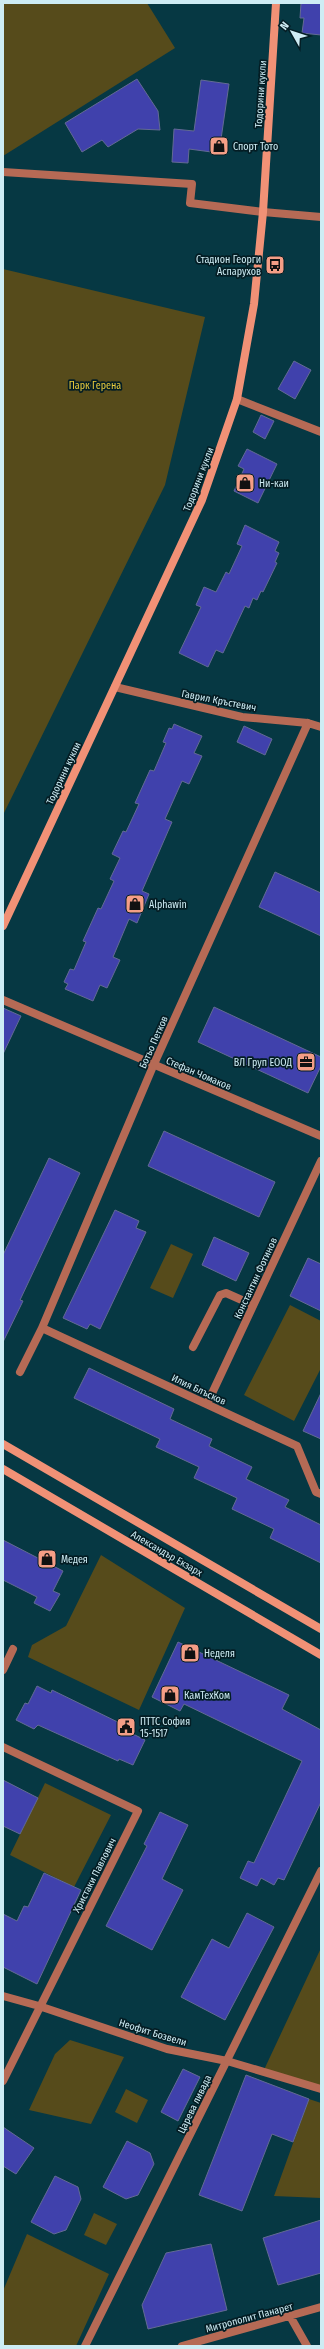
<svg xmlns="http://www.w3.org/2000/svg" width="324" height="2349" font-family="'Fira Sans Condensed',sans-serif">
  <style>
    .green { fill: #564b1b }
    .building { fill: #4041ac; stroke: #636a94 }
    .lines { fill: none; stroke-linecap: round; stroke-linejoin: round }
    .lane { stroke: #b66a55; stroke-width: 8 }
    .street { stroke: #b66a55; stroke-width: 8 }
    .secondary { stroke: #f19176; stroke-width: 8 }
    .labels { text-anchor: middle; stroke-width: 3.5; stroke-linejoin: round; paint-order: stroke }
    .street-label { font-size: 10px; fill: #ceecf4; stroke: #041d24 }
    .poi-label { font-size: 10px; fill: #ceecf4; stroke: #041d24; text-anchor: start }
    .park-label { font-size: 10px; fill: #ebcc3c; stroke: #041d24 }
  </style>
  <rect width="100%" height="100%" fill="#063843"/>
  <path class="green" d="M3,3H147L175,48L3,156Z
    M3,269L205,317L165,485L3,815Z
    M171,1244L193,1254L173,1298L150,1288Z
    M290,1305L321,1321V1368L294,1421L244,1395Z
    M101,1555L185,1608L139,1710L28,1657L32,1645L66,1626Z
    M45,1783L111,1815L74,1887L10,1855Z
    M321,1948V2089L263,2072Z
    M70,2040L124,2057L91,2124L29,2110L55,2054Z
    M126,2089L148,2100L137,2123L115,2112Z
    M309,2099L321,2103V2198L274,2196Z
    M94,2213L117,2224L106,2245L84,2235Z
    M27,2234L109,2274L76,2346H3V2291Z"/>
  <path class="building" d="M301,3H321V35L302,33L304,18H300Z
    M137,79L158,111L160,130L138,129L108,147L102,140L82,152L65,123Z
    M201,80L229,84L219,153L189,149L188,163L172,162L174,129L194,131Z
    M294,361L311,370L295,399L278,389Z
    M261,415L274,421L265,439L253,432Z
    M247,449L277,464L258,503L234,491L244,469L238,466Z
    M245,525L279,542L275,551L279,553L275,562L277,563L263,592L261,591L257,600L253,598L249,608L245,606L223,653L216,650L208,667L179,653L201,607L196,605L204,587L216,592L226,572L229,574L242,546L237,544Z
    M174,724L202,736L194,753L202,756L189,784L182,781L165,819L172,822L142,891L149,894L137,923L129,919L113,957L120,960L107,988L100,985L93,1001L65,989L68,984L64,982L70,969L74,970L86,942L83,941L98,908L101,909L114,881L110,879L120,858L112,854L123,831L126,832L139,804L135,803L150,770L154,771L166,743L163,742L169,728L172,729Z
    M244,726L272,739L265,755L237,742Z
    M275,872L321,893V936L259,907Z
    M214,1007L321,1057V1066L308,1093L198,1042Z
    M3,1008L21,1016L3,1054Z
    M164,1131L275,1182L259,1217L148,1166Z
    M49,1158L80,1173L20,1300L23,1301L3,1342V1255Z
    M115,1210L139,1221L136,1228L146,1232L100,1329L90,1324L87,1329L63,1318Z
    M214,1237L249,1253L236,1281L202,1265Z
    M308,1258L321,1264V1311L290,1296Z
    M89,1368L174,1409L170,1419L212,1439L209,1446L252,1467L246,1479L289,1500L285,1507L321,1525V1563L270,1538L274,1529L232,1509L237,1498L194,1478L199,1467L156,1447L160,1439L74,1398Z
    M321,1393V1439L303,1431Z
    M3,1540L63,1571L53,1591L60,1594L50,1611L34,1603L37,1597L3,1580Z
    M178,1642L289,1695L282,1709L321,1730V1802L284,1880L278,1878L274,1885L261,1878L257,1886L240,1878L248,1861L254,1863L302,1761L184,1704L180,1711L152,1697Z
    M37,1686L51,1693L52,1690L132,1729L131,1733L145,1740L133,1765L119,1759L118,1761L38,1725L34,1729L16,1720L25,1703L28,1704Z
    M3,1780L38,1798L20,1834L3,1826Z
    M160,1812L188,1825L162,1879L183,1890L152,1950L106,1926L147,1846L144,1844Z
    M44,1873L81,1890L37,1984L3,1967V1914L17,1921L24,1906L28,1907Z
    M247,1913L274,1927L225,2020L181,1997L212,1939L229,1948Z
    M183,2069L200,2077L178,2121L161,2112Z
    M246,2075L309,2099L293,2142L272,2134L242,2211L199,2195Z
    M3,2127L34,2148L16,2174L3,2166Z
    M127,2141L150,2153L154,2164L138,2195L126,2199L103,2187Z
    M55,2176L78,2187L81,2199L66,2230L54,2234L31,2222Z
    M321,2220V2273L278,2285L263,2238Z
    M211,2244L227,2310L148,2329L142,2305L166,2253Z"/>
  <g class="lines">
    <path class="lane" d="M3,172L192,184L190,203L263,212
      M237,399L321,432
      M193,1347L220,1295L226,1293L253,1305
      M3,1670L13,1649"/>
    <path class="street" d="M263,212L321,217
      M115,687L242,717L308,723L321,727
      M3,1000L321,1136
      M42,1328L297,1446L316,1492L321,1494
      M20,1372L42,1328L154,1064L308,723
      M207,1404L321,1161
      M3,1747L138,1811L3,2081
      M3,1996L39,2006L167,2049L227,2061L321,2089
      M290,2316L307,2346
      M85,2346L321,1871
      M182,2346L321,2307"/>
    <path class="secondary" d="M3,926L202,500L237,399L254,304L263,212L276,3
      M3,1444L321,1629
      M3,1469L321,1655"/>
  </g>
  <defs>
    <g id="shop-square" transform="scale(1)"><rect x="-9" y="-9" width="18" height="18" rx="4" fill="#f49e86" stroke="#041d24"/><path d="M-5-2.5h2.3a2.7 3.5 0 0 1 5.4 0H5L5.5 6h-11ZM-1.5-2.5h3a1.5 2.3 0 0 0-3 0Z" fill="#111"/></g>
    <g id="bus-square" transform="scale(1)"><rect x="-9" y="-9" width="18" height="18" rx="4" fill="#f49e86" stroke="#041d24"/><path d="M-5-6H5V4H4V6H2V4H-2V6H-4V4H-5ZM-3.5-4V0h7V-4ZM-3.5 1.2v1.5H-2V1.2ZM2 1.2v1.5H3.5V1.2Z" fill="#111"/></g>
    <g id="office-square" transform="scale(1)"><rect x="-9" y="-9" width="18" height="18" rx="4" fill="#f49e86" stroke="#041d24"/><path d="M-6-3h4V-5.5h4V-3h4V5H-6ZM-1-4.5V-3h2v-1.5ZM-6 0V1H6V0Z" fill="#111"/></g>
    <g id="civic-square" transform="scale(1)"><rect x="-9" y="-9" width="18" height="18" rx="4" fill="#f49e86" stroke="#041d24"/><path d="M-.6-6.5H3V-4.5H.6V-3L4-1V1h2V6H-6V1h2V-1L-.6-3ZM-1.2 2.5V6h2.4V2.5Z" fill="#111"/></g>
  </defs>
  <g fill-rule="evenodd">
    <use href="#shop-square" x="219" y="146"/>
    <use href="#bus-square" x="275" y="265"/>
    <use href="#shop-square" x="245" y="483"/>
    <use href="#shop-square" x="135" y="904"/>
    <use href="#office-square" x="306" y="1062"/>
    <use href="#shop-square" x="47" y="1559"/>
    <use href="#shop-square" x="190" y="1653"/>
    <use href="#shop-square" x="170" y="1695"/>
    <use href="#civic-square" x="126" y="1727"/>
  </g>
  <g class="labels">
    <g class="street-label">
      <text transform="translate(260 94) rotate(-86)" y="4">Тодорини кукли</text>
      <text transform="translate(198 479) rotate(-69)" y="4">Тодорини кукли</text>
      <text transform="translate(219 700) rotate(11)" y="4">Гаврил Кръстевич</text>
      <text transform="translate(63 773) rotate(-65)" y="4">Тодорини кукли</text>
      <text transform="translate(153 1042) rotate(-66)" y="4">Ботьо Петков</text>
      <text transform="translate(199 1073) rotate(23)" y="4">Стефан Чомаков</text>
      <text transform="translate(255 1278) rotate(-65)" y="4">Константин Фотинов</text>
      <text transform="translate(199 1389) rotate(25)" y="4">Илия Блъсков</text>
      <text transform="translate(167 1553) rotate(30)" y="4">Александър Екзарх</text>
      <text transform="translate(94 1875) rotate(-63)" y="4">Христаки Павлович</text>
      <text transform="translate(153 2032) rotate(17)" y="4">Неофит Бозвели</text>
      <text transform="translate(194 2104) rotate(-64)" y="4">Царева ливада</text>
      <text transform="translate(249 2317) rotate(-15)" y="4">Митрополит Панарет</text>
    </g>
    <g class="poi-label">
      <text x="233" y="150">Спорт Тото</text>
      <text x="261" y="263" text-anchor="end">Стадион Георги<tspan x="261" dy="12">Аспарухов</tspan></text>
      <text x="259" y="487">Ни-каи</text>
      <text x="149" y="908">Alphawin</text>
      <text x="292" y="1066" text-anchor="end">ВЛ Груп ЕООД</text>
      <text x="61" y="1563">Медея</text>
      <text x="204" y="1657">Неделя</text>
      <text x="184" y="1699">КамТехКом</text>
      <text x="140" y="1725">ПТТС София<tspan x="140" dy="12">15-1517</tspan></text>
    </g>
    <g class="park-label">
      <text x="95" y="389">Парк Герена</text>
    </g>
  </g>
  <rect width="324" height="2349" fill="none" stroke="#ceecf4" stroke-width="8"/>
  <g transform="translate(292 32) rotate(309)" stroke="#041d24" stroke-width="3" paint-order="stroke">
  <path d="M0-3L7 15L0 10L-7 15Z" fill="#ceecf4"/>
  <text y="-6" font-size="11" font-weight="bold" text-anchor="middle" fill="#ceecf4">N</text>
  </g>
</svg>
